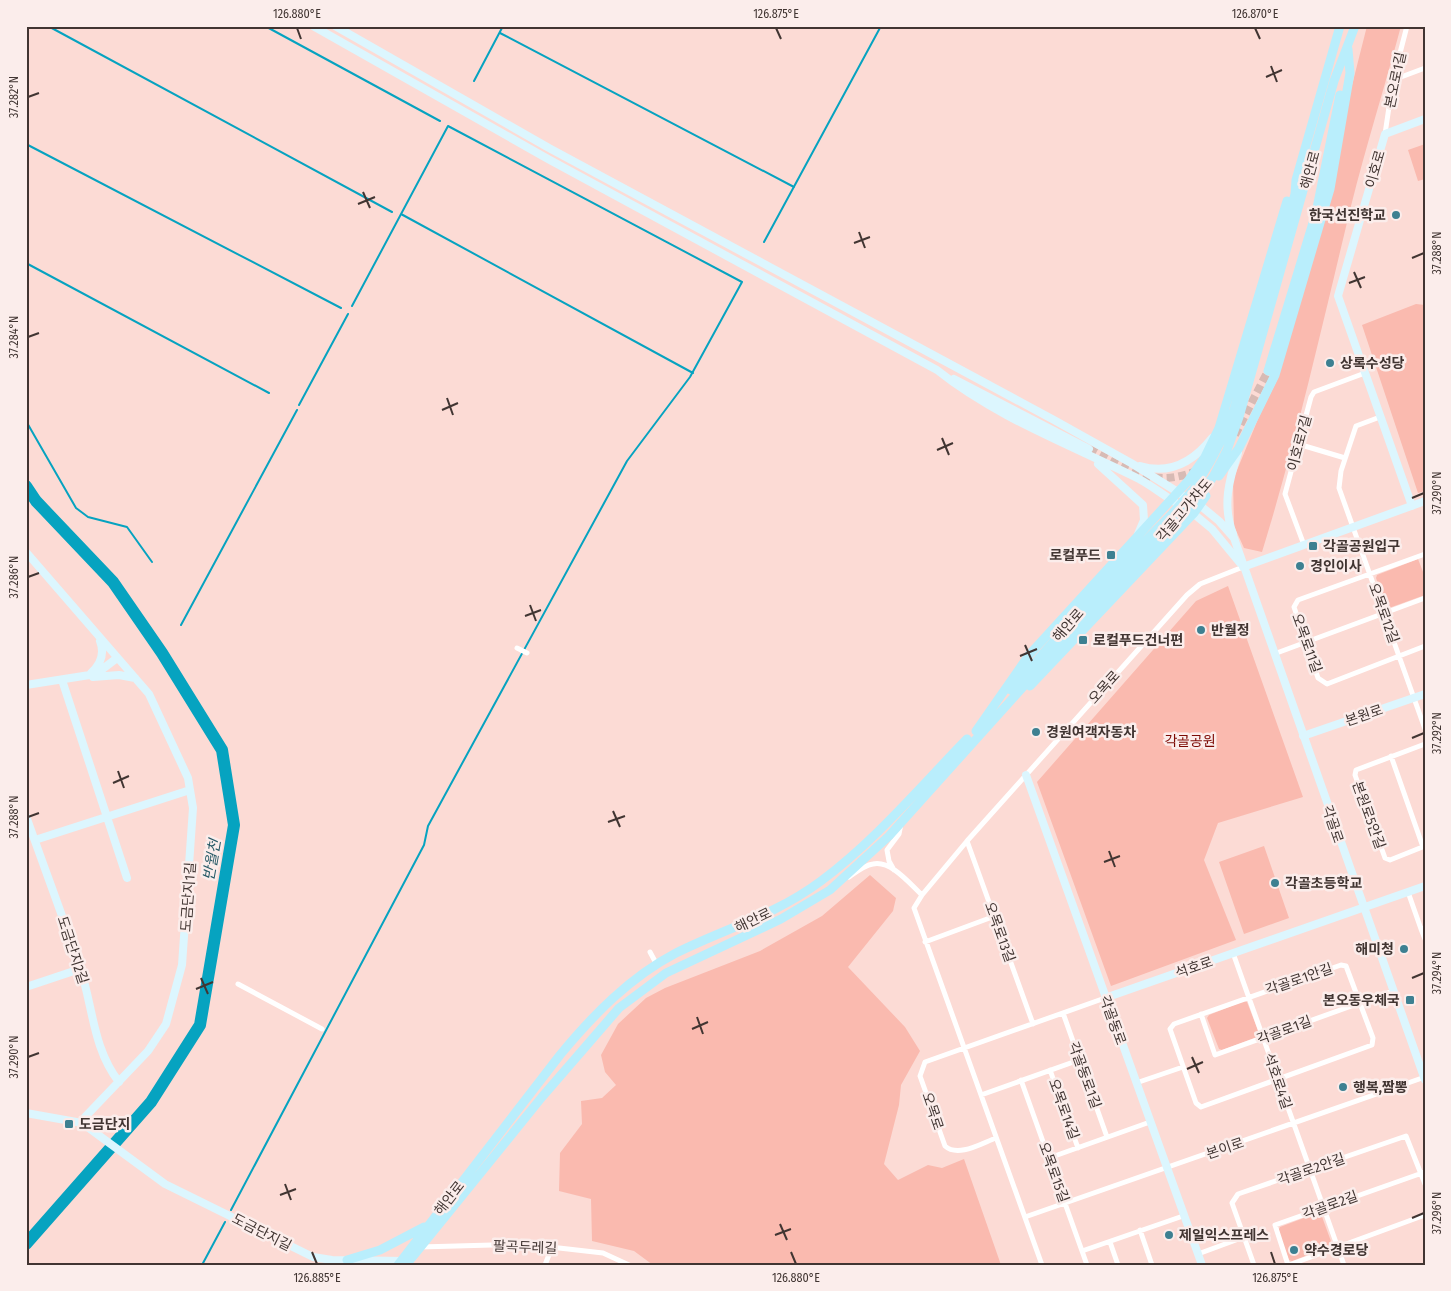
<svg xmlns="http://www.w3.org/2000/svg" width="1451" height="1291" font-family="'Fira Sans Condensed','Noto Sans KR',sans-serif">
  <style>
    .green { fill: #fabaaf }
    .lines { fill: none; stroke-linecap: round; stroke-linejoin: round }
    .stream { stroke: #06a3c0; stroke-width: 2 }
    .river { stroke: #06a3c0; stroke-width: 12 }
    .secondary-tunnel { stroke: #d7bab4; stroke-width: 8; stroke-dasharray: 8 4; stroke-linecap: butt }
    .street { stroke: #fff; stroke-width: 5 }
    .secondary { stroke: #dcf6fe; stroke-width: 8 }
    .primary { stroke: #b9eefc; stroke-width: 9 }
    .ticks { fill: none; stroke: #413532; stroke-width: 2 }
    .poi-dot { fill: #3d8091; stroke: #fbedeb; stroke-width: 2 }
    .labels { text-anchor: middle; stroke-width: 5; stroke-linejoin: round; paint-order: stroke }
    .street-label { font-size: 14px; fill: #413532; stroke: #fbedeb }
    .poi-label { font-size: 14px; font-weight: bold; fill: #413532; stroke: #fbedeb; text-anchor: start }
    .park-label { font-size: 14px; fill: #7d0b05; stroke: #fbedeb }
    .water-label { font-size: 15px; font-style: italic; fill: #275a67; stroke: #fbedeb }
    .neatline { fill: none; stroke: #413532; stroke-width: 2 }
    .ticks-label { font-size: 12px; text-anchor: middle; fill: #413532 }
  </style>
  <rect width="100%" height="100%" fill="#fcdbd5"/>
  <path class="green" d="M1367,26H1401C1385,86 1366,146 1351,206C1323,322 1297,438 1262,552L1244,548L1234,526L1233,480L1258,419L1278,378Z
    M1425,144V179L1418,181L1408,150Z
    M1416,304L1425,305V491L1418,493L1362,325Z
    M1418,559L1425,577V595L1389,608L1386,606L1376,578L1377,575Z
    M1228,586L1303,797L1218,823L1204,860L1236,940L1111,986L1037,782L1196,601Z
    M1264,846L1289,918L1244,934L1219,862Z
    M870,875L896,898L893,911L848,967L905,1027L920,1051L901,1085L899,1105L884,1164L898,1180L928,1165L942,1168L964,1159L1001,1265H653L634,1251L592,1241L591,1199L559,1191L560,1153L582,1124L581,1101L602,1098L616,1085L605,1072L601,1055L618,1024L646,998L665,988L760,951L822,916Z
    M1244,1001L1247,1002L1259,1033L1257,1037L1222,1050L1219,1049L1207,1018L1209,1015Z
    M1317,1213L1321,1214L1332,1244L1330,1247L1292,1261L1289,1260L1278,1231L1280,1227Z"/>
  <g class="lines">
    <path class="stream" d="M48,26L392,212
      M265,26L440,121
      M500,33L794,187
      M474,81L503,26
      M26,144L341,308
      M401,214L693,373
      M764,242L881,26
      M26,263L269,393
      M299,405L348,314
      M26,421L76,508L88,517L127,527L152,562
      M181,625L297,410
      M231,1210L424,845L428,826L627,461L690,377L742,282L448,126L352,306
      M202,1265L225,1222"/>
    <path class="river" d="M26,486L36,501L113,582L162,653L222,750L234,825L200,1025L151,1102L26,1244"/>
    <path class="secondary-tunnel" d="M1235,435L1268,371
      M1089,449C1127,469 1152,489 1196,471"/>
    <path class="street" d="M1393,80L1425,68
      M1385,134L1393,80L1407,26
      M1380,417L1356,426L1341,471L1339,488L1425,729
      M1298,444L1345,458
      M1304,545L1285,494L1311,397L1314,392L1365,373
      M1425,554L1298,600L1294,607L1318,678L1327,684L1425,646
      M517,648L527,653
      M1274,654L1425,598
      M1425,744L1356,770L1355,775L1385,858L1390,860L1425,846
      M1391,756L1423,847
      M967,841L1033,1024
      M894,870L889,861L887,850L899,834L901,824
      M849,877C856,872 865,865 873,864C891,860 910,884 922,895
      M1408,892L1421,929
      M1425,928L1421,929L1425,939
      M925,942L995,916
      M650,952L657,965
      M1233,953L1344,1265
      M1341,965L1346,966L1373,1038L1372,1045L1201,1107L1196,1103L1170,1029L1174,1024Z
      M238,984L322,1029
      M1063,1013L1107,1137
      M1201,1014L1215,1055L1393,991
      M1050,1070L1078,1148
      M1021,1080L1087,1265
      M1136,1083L1183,1067
      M981,1095L1079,1060
      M996,1138C982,1143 958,1158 945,1146L920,1076L925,1062L1105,998
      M1049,1158L1150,1122
      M1025,1217L1425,1077
      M1140,1230L1152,1265
      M1110,1242L1118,1265
      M420,1247L524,1244L603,1253L629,1265
      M1082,1251L1183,1216
      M1198,1254L1244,1237
      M545,1265L552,1247
      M1042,1265L914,908L922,895L967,841L1187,595L1200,584L1243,567
      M1254,1265L1232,1203L1238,1194L1406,1136L1425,1184
      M1288,1265L1275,1225L1425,1172
      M1289,1265L1425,1215"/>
    <path class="secondary" d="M313,26L548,159L937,370C997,418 1071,445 1139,479C1152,486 1163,495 1175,502
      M335,26L549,148L1054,420L1131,463L1181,494
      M954,379L1089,449
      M1098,464L1143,505L1144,520L1138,534
      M1140,466C1170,475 1194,461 1212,438
      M1196,502L1219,521L1234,538L1425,1080
      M1412,506L1338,296L1385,134L1425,119
      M1189,510L1212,529L1240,563
      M1233,534C1222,505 1229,480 1238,453
      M26,552L149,694L188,778L193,808L182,965L166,1024L148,1051L85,1117L82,1123
      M1243,567L1425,501
      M91,673C101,664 105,654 100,641
      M93,677L119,675L135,678
      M62,680L127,878
      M26,685L96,674L117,658
      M1303,736L1425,694
      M1026,775L1202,1265
      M26,816C44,867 63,917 80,967C93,1007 93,1049 119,1082
      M35,840L190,790
      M26,987L80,969
      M1105,998L1425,886
      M26,1113L82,1123L165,1184L313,1257L332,1260L406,1261"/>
    <path class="primary" d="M1268,371L1316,213L1340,95
      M1219,476L1239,448L1275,375L1330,189L1350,73L1348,49
      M1030,686L1194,513L1206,496
      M1011,690L1114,573L1171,515L1193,490L1210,462L1223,437L1234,410L1295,194L1296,180L1340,26
      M976,731L1029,655L1188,481L1205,457L1219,428L1287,201
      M347,1260L380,1250L424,1227
      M398,1265L560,1055C593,1015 630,977 676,953C726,928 774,916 821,881C875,841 920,787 967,739
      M406,1265L542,1097L619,1008L666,973L781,919L830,890L889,836L1120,579L1197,499L1213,477L1227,450L1239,417L1334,81L1355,26"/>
  </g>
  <path class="ticks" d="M297,28L301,39M776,28L781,39M1255,28L1260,39M1271,66L1277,82M1266,77L1282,70M28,97L39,93M363,192L370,208M358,204L375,197M859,232L865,248M854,243L870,237M1412,258L1424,253M1354,272L1361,288M1349,283L1365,277M28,337L39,333M447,398L453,415M442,410L458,403M942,438L949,455M937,450L953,443M1412,498L1424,493M28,577L39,573M530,605L536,621M525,616L541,610M1025,645L1032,661M1020,656L1037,649M1412,738L1424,733M118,771L124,788M113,783L129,776M613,811L620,827M28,817L39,813M608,822L625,816M1109,851L1115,867M1104,862L1120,856M201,978L208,994M1412,978L1424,973M196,989L213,982M697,1017L703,1034M692,1029L708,1022M28,1057L39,1053M1192,1057L1199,1073M1187,1069L1203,1062M285,1184L291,1200M280,1195L296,1189M1412,1218L1424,1213M780,1224L787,1240M775,1235L791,1229M312,1252L317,1264M791,1252L796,1264M1271,1252L1275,1264"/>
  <g class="poi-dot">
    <circle cx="1396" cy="215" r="5"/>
    <circle cx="1330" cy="363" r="5"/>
    <rect x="1308" y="541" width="10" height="10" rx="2.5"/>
    <rect x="1106" y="550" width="10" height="10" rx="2.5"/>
    <circle cx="1300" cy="566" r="5"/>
    <circle cx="1201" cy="630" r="5"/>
    <rect x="1078" y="635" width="10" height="10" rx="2.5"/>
    <circle cx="1036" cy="732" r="5"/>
    <circle cx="1275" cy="883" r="5"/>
    <circle cx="1404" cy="949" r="5"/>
    <rect x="1405" y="995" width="10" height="10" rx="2.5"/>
    <circle cx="1343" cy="1087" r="5"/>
    <rect x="64" y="1119" width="10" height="10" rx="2.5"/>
    <circle cx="1169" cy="1235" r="5"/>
    <circle cx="1294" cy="1250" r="5"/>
  </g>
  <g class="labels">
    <g class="street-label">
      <text transform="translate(1395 80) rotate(-78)" y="5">본오로1길</text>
      <text transform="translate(1375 169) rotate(-74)" y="5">이호로</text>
      <text transform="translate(1310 170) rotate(-75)" y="5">해안로</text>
      <text transform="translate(1299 443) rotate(-75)" y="5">이호로7길</text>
      <text transform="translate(1184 510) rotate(-50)" y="5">각골고가차도</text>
      <text transform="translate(1384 613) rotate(70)" y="5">오목로12길</text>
      <text transform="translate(1068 625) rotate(-49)" y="5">해안로</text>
      <text transform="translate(1307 643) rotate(70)" y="5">오목로11길</text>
      <text transform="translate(1104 687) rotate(-48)" y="5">오목로</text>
      <text transform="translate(1364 715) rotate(-19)" y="5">본원로</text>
      <text transform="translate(1369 815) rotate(70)" y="5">본원로5안길</text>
      <text transform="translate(1333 824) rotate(71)" y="5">각골로</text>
      <text transform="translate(188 897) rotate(-86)" y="5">도금단지1길</text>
      <text transform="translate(753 920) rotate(-26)" y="5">해안로</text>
      <text transform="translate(1000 932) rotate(70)" y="5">오목로13길</text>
      <text transform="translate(73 950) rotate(72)" y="5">도금단지2길</text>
      <text transform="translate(1194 967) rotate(-19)" y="5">석호로</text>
      <text transform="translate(1299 979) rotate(-19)" y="5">각골로1안길</text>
      <text transform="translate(1113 1020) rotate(70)" y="5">각골동로</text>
      <text transform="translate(1284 1030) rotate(-20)" y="5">각골로1길</text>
      <text transform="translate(1085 1075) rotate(70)" y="5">각골동로1길</text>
      <text transform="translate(1278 1081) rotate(71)" y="5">석호로4길</text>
      <text transform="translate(1064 1109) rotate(70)" y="5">오목로14길</text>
      <text transform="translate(933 1111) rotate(71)" y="5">오목로</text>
      <text transform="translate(1225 1148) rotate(-19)" y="5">본이로</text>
      <text transform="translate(1311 1169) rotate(-19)" y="5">각골로2안길</text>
      <text transform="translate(1054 1172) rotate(70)" y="5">오목로15길</text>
      <text transform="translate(449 1198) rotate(-52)" y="5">해안로</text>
      <text transform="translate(1330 1205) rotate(-20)" y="5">각골로2길</text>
      <text transform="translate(262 1232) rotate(27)" y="5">도금단지길</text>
      <text transform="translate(525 1247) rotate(2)" y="5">팔곡두레길</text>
    </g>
    <g class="poi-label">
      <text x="1386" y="220" text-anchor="end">한국선진학교</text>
      <text x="1340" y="368">상록수성당</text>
      <text x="1323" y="551">각골공원입구</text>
      <text x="1101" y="560" text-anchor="end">로컬푸드</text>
      <text x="1310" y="571">경인이사</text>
      <text x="1211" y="635">반월정</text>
      <text x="1093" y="645">로컬푸드건너편</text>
      <text x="1046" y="737">경원여객자동차</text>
      <text x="1285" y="888">각골초등학교</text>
      <text x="1394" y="954" text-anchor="end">해미청</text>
      <text x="1400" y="1005" text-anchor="end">본오동우체국</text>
      <text x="1353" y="1092">행복,짬뽕</text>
      <text x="79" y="1129">도금단지</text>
      <text x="1179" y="1240">제일익스프레스</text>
      <text x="1304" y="1255">약수경로당</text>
    </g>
    <g class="park-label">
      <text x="1190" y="746">각골공원</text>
    </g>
    <g class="water-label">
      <text transform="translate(212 860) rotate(-80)" y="5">반월천</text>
    </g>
  </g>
  <rect width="1451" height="1291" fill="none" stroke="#fbedeb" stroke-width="55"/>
  <rect x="28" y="28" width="1396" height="1236" class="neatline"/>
  <g class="ticks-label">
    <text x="297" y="18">126.880°E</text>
    <text x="776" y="18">126.875°E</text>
    <text x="1255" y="18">126.870°E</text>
    <text transform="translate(14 97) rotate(-90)" y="4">37.282°N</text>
    <text transform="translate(1437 253) rotate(-90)" y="4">37.288°N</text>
    <text transform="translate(14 337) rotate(-90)" y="4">37.284°N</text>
    <text transform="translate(1437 493) rotate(-90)" y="4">37.290°N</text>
    <text transform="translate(14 577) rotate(-90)" y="4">37.286°N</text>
    <text transform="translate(1437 733) rotate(-90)" y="4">37.292°N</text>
    <text transform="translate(14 817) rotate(-90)" y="4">37.288°N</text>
    <text transform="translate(1437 973) rotate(-90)" y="4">37.294°N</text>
    <text transform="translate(14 1057) rotate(-90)" y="4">37.290°N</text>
    <text transform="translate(1437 1213) rotate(-90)" y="4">37.296°N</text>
    <text x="317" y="1282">126.885°E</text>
    <text x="796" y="1282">126.880°E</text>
    <text x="1275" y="1282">126.875°E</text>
  </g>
</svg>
